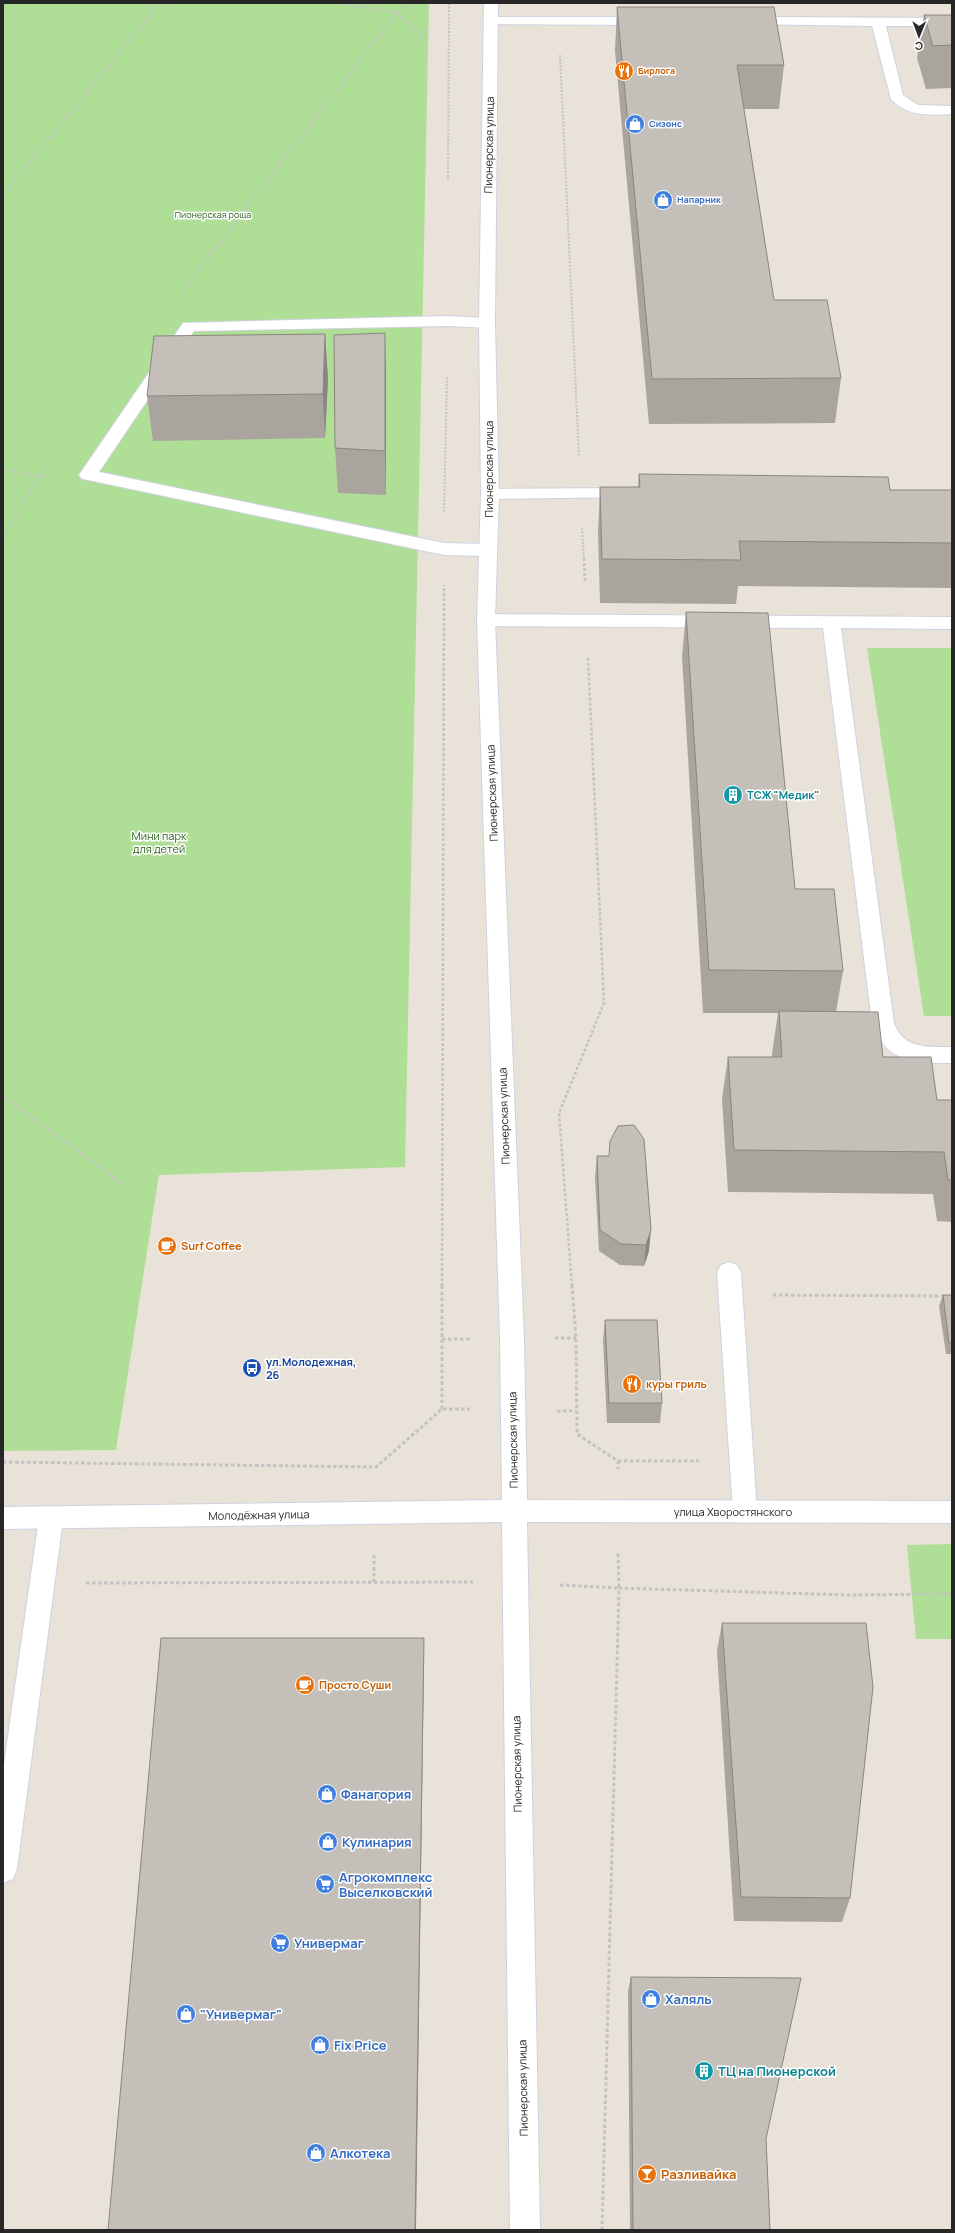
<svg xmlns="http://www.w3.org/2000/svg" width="955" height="2233" font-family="Manrope,sans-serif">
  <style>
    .green { fill: #afdf96 }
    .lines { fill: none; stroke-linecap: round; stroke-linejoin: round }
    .service-casing { stroke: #ced1e0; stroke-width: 2 }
    .minor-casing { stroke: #ced1e0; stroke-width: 2 }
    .path-far2 { stroke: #c3c3c3; stroke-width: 2; stroke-dasharray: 2 1.5; stroke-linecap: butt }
    .path-far1 { stroke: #c3c3c3; stroke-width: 2.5; stroke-dasharray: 3 2; stroke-linecap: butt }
    .path { stroke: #c3c3c3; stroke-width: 3; stroke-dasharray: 3.5 2.5; stroke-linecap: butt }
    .service { fill: #fff; fill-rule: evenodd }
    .minor { fill: #fff; fill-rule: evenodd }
    .wall { fill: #a9a49e }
    .shaded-wall { fill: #898681 }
    .building { fill: #c4bfb8; stroke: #898681 }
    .labels { text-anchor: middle; stroke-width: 3; stroke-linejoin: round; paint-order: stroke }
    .far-food-label { font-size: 9px; font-weight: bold; fill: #c56008; stroke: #fff; text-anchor: start }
    .far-shop-label { font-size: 9px; font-weight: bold; fill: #366cbe; stroke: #fff; text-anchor: start }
    .far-park-label { font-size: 9px; fill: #295f1b; stroke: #fff }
    .street-label { font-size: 11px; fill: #272727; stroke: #fff }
    .culture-label { font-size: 11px; font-weight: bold; fill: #0d838f; stroke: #fff; text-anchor: start }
    .park-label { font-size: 11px; fill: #295f1b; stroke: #fff }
    .food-label { font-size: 11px; font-weight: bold; fill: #c56008; stroke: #fff; text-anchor: start }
    .transit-label { font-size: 11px; font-weight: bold; fill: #164399; stroke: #fff; text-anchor: start }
    .near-shop-label { font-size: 13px; font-weight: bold; fill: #366cbe; stroke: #fff; text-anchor: start }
    .near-culture-label { font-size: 13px; font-weight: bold; fill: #0d838f; stroke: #fff; text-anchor: start }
    .near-food-label { font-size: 13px; font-weight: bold; fill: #c56008; stroke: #fff; text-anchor: start }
  </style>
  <rect width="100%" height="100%" fill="#e9e2d8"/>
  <path class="green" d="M3,3H429L405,1167L159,1175L116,1450L3,1451Z
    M867,648H952V1016H924Z
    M952,1544V1639H916L907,1545Z"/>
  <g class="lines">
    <g class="service-casing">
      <path id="service" d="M490,17H647L654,21L647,25L485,24L483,21L485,18Z
        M747,17L952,18V26H886L903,95L918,105L952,106V114C930,115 907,117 891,99L872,26L742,24L740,21L742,18Z
        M448,316L487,318L493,320L495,323L493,326L487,328L448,326L194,331L99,472L444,543L487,544L493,546L496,550L493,554L487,556L444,555L88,480L82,479L79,475L183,323Z
        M629,488L635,489L638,493L635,497L490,499L484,498L481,494L484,490L490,489Z
        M486,614L952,617V629L841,628L894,1023C903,1049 928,1047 952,1047V1063C914,1063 886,1063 872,1023L823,628L486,626L480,624L477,620L480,616Z
        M729,1262L737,1265L741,1272L757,1512L754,1520L745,1523L736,1520L733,1512L717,1272L721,1265Z
        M51,1508L60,1511L63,1519L17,1869L13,1879L3,1883V1771L39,1519L42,1511Z"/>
    </g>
    <g class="minor-casing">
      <path id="minor" d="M484,3H498L495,323L499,494L495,620L524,1339L527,1500L952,1501V1523L527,1522L540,2230H510L502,1522L3,1529V1507L502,1500L500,1339L477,620L481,494L479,323Z"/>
    </g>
    <path class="path-far2" d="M339,3L396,13L427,38
      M560,55L579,457
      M448,180L449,3
      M3,194L161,3
      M182,292L396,13L408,3
      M3,468L39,477H49
      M444,512L447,377
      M582,528L584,559
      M3,538L39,477L51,462"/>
    <path class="path-far1" d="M584,558L585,583
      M3,1096L124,1185
      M442,1286L444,585
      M572,1286L559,1113L604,1003L588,656"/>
    <path class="path" d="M572,1285L576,1338L577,1434L618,1461V1469
      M773,1295L944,1296
      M555,1338H576
      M442,1339H470
      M442,1409V1285
      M557,1411H576
      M618,1461H699
      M3,1462L376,1467L442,1409H470
      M374,1555V1582
      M86,1583L473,1582
      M560,1585L619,1588L618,1552
      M602,2230L619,1588L848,1595L952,1594"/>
    <use href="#service" class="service"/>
    <use href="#minor" class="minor"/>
  </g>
  <path class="wall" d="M617,7L784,65L779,109H744L774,300L841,378L835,423L649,424L615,51Z
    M924,15H952V88L926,89L917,58Z
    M325,334L328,379L325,438L153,441L147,396Z
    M386,377V495L338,493L335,448Z
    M639,474L890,490H952V588L738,586L736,604L600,603L598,532L600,487H638Z
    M686,612L795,889L843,971L836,1012L883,1057L937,1100H952V1222L937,1221L933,1194L728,1192L722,1099L728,1057H772V1054L778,1013H703L682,656Z
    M597,1156L649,1251L644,1266L620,1265L599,1251L595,1177Z
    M943,1295H952V1354H946L939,1306Z
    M605,1320L662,1403L660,1423H607L603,1340Z
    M722,1623L850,1898L842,1922L734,1921L717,1651Z
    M631,1977L766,2139L770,2230H630L628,1991Z"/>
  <path class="shaded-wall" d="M385,333L386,377V495L385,451Z
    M325,334L328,379L325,438L323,394Z
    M651,1230L649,1251L644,1266L646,1245Z
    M424,1638V1656L416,2230H415Z"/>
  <path class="building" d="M617,7H774L784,65H737L774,300H827L841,378L652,379Z
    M924,15H952V45L933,46Z
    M385,333V451L335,448L334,335Z
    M325,334L323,394L147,396L154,336Z
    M639,474L888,477L890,490H952V543L739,541L741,560L602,559L600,487H640Z
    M686,612L768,613L795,889H834L843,971L709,970Z
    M779,1011L878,1012L883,1057H931L937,1100H952V1180H948L944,1152L734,1150L728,1057H782Z
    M634,1125L644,1139L651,1230L646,1245L621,1244L600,1230L597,1156H609L610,1141L618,1126Z
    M943,1295H952V1343H949Z
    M605,1320H657L662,1403H609Z
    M722,1623H866L873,1687L850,1898L741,1897Z
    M161,1638H424L415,2230H108Z
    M631,1977L801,1978L766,2139L770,2230H633Z"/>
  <defs>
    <g id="restaurant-disc" transform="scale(1)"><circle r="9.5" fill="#e8710a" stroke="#fff"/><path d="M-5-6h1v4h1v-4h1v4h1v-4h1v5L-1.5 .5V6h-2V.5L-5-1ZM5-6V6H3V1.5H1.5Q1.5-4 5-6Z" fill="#fff"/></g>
    <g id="shop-disc" transform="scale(1)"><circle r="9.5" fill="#3f7fe0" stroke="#fff"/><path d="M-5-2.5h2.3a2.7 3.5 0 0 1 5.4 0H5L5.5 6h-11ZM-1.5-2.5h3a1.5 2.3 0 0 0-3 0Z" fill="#fff"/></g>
    <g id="building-disc" transform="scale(1)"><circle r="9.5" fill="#0f9aa8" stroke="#fff"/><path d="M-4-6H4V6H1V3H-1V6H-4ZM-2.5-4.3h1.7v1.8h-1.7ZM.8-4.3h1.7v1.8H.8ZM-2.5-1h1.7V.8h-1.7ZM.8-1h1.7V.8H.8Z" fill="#fff"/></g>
    <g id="cafe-disc" transform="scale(1)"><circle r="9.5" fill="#e8710a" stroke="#fff"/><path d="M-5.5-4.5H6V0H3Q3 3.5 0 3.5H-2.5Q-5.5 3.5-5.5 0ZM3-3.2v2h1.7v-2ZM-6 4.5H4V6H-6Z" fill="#fff"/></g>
    <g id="bus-disc" transform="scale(1)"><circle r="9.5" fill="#1a4fb4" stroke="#fff"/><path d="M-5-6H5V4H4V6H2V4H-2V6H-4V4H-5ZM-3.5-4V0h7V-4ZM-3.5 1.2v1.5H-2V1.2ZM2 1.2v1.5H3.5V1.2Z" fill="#fff"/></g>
    <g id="supermarket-disc" transform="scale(1)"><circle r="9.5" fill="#3f7fe0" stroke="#fff"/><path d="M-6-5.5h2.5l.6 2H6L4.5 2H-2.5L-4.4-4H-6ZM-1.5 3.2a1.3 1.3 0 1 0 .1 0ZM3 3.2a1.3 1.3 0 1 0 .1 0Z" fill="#fff"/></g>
    <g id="bar-disc" transform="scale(1)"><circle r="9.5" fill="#e8710a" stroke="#fff"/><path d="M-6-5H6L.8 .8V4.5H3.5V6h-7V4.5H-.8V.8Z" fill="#fff"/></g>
  </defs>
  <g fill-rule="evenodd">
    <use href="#restaurant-disc" x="624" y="71"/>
    <use href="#shop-disc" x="635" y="124"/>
    <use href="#shop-disc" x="663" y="200"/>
    <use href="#building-disc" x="733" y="795"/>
    <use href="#cafe-disc" x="167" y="1246"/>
    <use href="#bus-disc" x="252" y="1368"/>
    <use href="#restaurant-disc" x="632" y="1384"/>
    <use href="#cafe-disc" x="305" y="1685"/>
    <use href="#shop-disc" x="327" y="1794"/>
    <use href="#shop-disc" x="328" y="1842"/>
    <use href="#supermarket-disc" x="325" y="1884"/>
    <use href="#supermarket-disc" x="280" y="1943"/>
    <use href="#shop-disc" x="651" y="1999"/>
    <use href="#shop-disc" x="186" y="2014"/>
    <use href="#shop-disc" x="320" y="2045"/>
    <use href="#building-disc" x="704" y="2071"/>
    <use href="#shop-disc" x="316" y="2153"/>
    <use href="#bar-disc" x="647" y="2174"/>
  </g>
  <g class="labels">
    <g class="far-food-label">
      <text x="638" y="74">Бирлога</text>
    </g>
    <g class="far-shop-label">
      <text x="649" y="127">Сизонс</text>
      <text x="677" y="203">Напарник</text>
    </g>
    <g class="far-park-label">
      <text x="213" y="218">Пионерская роща</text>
    </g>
    <g class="street-label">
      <text transform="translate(489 145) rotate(-89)" y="4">Пионерская улица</text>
      <text transform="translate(489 469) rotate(-90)" y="4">Пионерская улица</text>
      <text transform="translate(492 793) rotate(-92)" y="4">Пионерская улица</text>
      <text transform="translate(504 1116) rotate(-92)" y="4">Пионерская улица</text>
      <text transform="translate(513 1440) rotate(-91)" y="4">Пионерская улица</text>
      <text x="733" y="1516">улица Хворостянского</text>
      <text transform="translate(259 1515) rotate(-1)" y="4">Молодёжная улица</text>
      <text transform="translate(517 1764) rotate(-91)" y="4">Пионерская улица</text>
      <text transform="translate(523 2088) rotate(-91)" y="4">Пионерская улица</text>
    </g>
    <g class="culture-label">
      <text x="747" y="799">ТСЖ "Медик"</text>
    </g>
    <g class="park-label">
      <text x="159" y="840">Мини парк<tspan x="159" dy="13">для детей</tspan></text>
    </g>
    <g class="food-label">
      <text x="181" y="1250">Surf Coffee</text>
      <text x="646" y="1388">куры гриль</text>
      <text x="319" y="1689">Просто Суши</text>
    </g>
    <g class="transit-label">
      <text x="266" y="1366">ул.Молодежная,<tspan x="266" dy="13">26</tspan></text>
    </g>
    <g class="near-shop-label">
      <text x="341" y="1799">Фанагория</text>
      <text x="342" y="1847">Кулинария</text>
      <text x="339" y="1882">Агрокомплекс<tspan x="339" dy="15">Выселковский</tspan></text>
      <text x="294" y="1948">Универмаг</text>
      <text x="665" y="2004">Халяль</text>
      <text x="200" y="2019">"Универмаг"</text>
      <text x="334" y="2050">Fix Price</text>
      <text x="330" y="2158">Алкотека</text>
    </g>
    <g class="near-culture-label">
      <text x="718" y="2076">ТЦ на Пионерской</text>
    </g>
    <g class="near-food-label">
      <text x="661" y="2179">Разливайка</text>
    </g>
  </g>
  <rect width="955" height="2233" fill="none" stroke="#272727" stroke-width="8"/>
  <g transform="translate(919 36) rotate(181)" stroke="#ffffff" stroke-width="3" paint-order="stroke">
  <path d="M0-3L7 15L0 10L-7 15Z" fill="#272727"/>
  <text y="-6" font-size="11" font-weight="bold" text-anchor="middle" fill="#272727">С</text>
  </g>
</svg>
